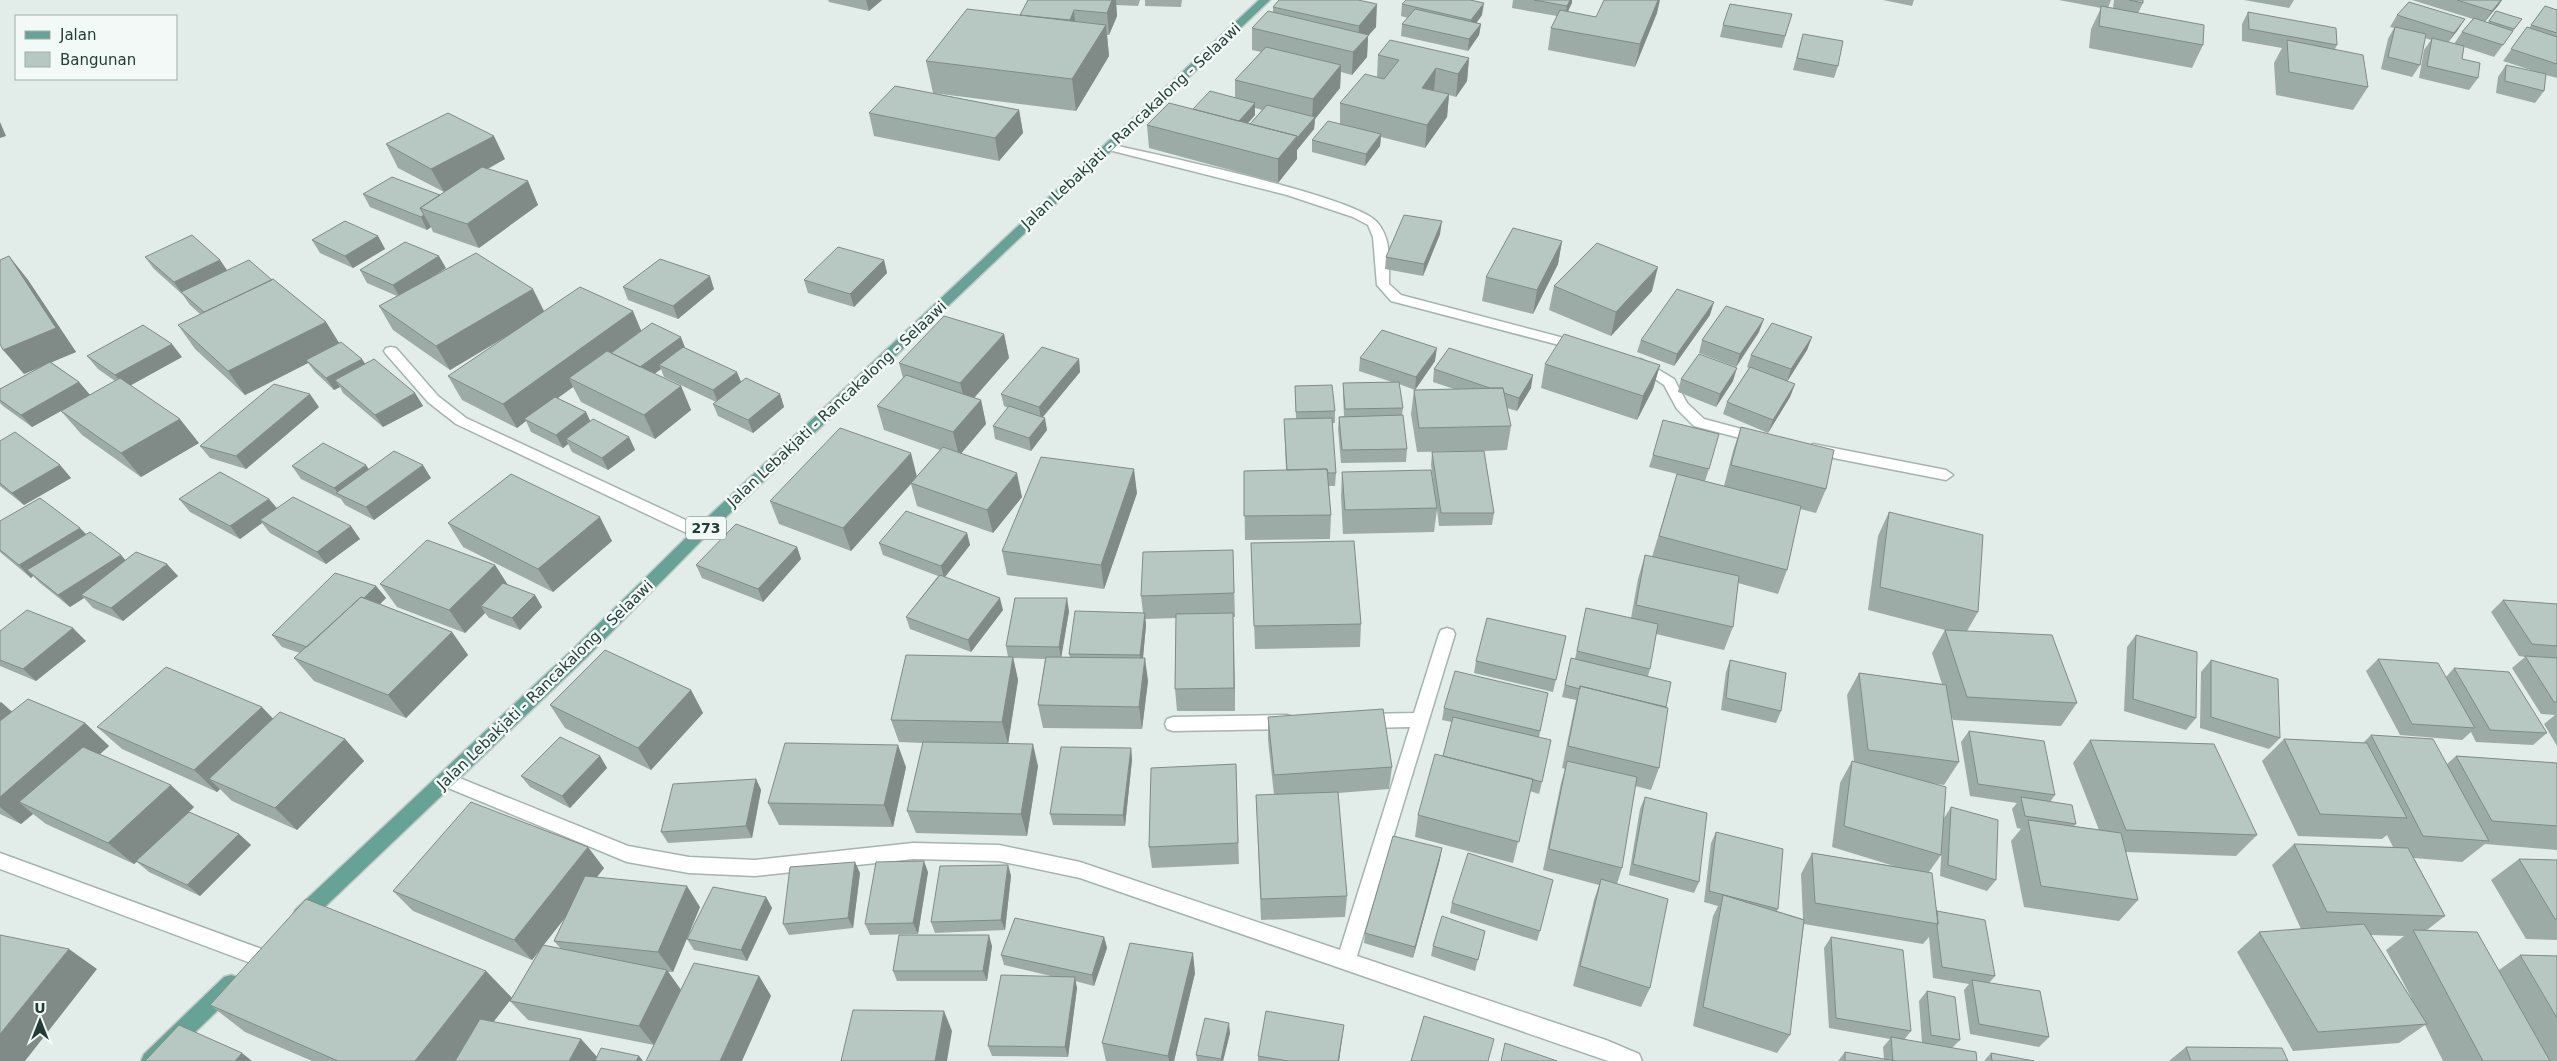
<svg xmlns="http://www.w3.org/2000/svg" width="2557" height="1061" font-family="'DejaVu Sans',sans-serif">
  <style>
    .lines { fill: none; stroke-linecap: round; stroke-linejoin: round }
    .minor-casing { stroke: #a5b4af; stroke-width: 3 }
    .major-casing { stroke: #c1c9c7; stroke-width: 3 }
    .minor { fill: #fff; fill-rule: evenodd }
    .major { fill: #66a295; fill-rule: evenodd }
    .wall { fill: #9daba6; fill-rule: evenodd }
    .shaded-wall { fill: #808b87 }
    .building { fill: #b7c7c1; stroke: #808b87 }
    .labels { text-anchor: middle; stroke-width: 5; stroke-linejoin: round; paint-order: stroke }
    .shield { fill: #f2f9f6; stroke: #607570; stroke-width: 1 }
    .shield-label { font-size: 14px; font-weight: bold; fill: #223d37 }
    .street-label { font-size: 15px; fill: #223d37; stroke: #f2f9f6 }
  </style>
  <rect width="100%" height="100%" fill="#e2ece8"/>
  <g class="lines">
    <g class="minor-casing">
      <path id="minor" d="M1109,144C1153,154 1355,196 1377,222C1392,239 1389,263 1389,284L1401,295L1583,343L1585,346L1578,350L1391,301L1377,285L1373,237L1368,225L1353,217L1287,195L1105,149L1103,147Z
        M391,347L396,348L438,396L466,418L705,529L708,533L705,537H695L456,424L428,402L386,354L384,351L386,348Z
        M1641,359L1674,379L1687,403L1704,419L1764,435L1766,438L1764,441L1759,443L1694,426L1677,409L1664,385L1636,366L1634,363L1636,360Z
        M1813,444L1946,470L1953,475L1946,480L1808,453L1806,449Z
        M1447,628L1453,630L1455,634L1357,956L1606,1040L1639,1054L1642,1061H1608L1080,878L999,861L913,859L755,876L689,873L627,862L441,785L438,780L441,775L447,773L628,846L689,857L755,860L913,843L999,845L1080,862L1340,950L1410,727L1365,728L1359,726L1357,721L1359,716L1365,714L1414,713L1439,634L1441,630Z
        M1287,715L1293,717L1295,722L1293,727L1287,729L1173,731L1167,729L1165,724L1167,719L1173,717Z
        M0,853L259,948L266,951L269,957L266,963L259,966L0,869Z"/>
    </g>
    <g class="major-casing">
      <path id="major" d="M1259,0H1270L705,537L587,657L309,922L302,925L295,922L293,916L295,910L575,647L695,529Z
        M231,975L238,977L241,984L238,991L165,1061H141L144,1054L224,977Z"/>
    </g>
    <use href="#minor" class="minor"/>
    <use href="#major" class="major"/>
  </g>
  <path class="wall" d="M828,0H882L869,11L829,2Z
    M1028,0H1140L1138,6L1116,5L1117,16L1109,35H1107L1109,56L1076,111L933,93L1019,110L1023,133L999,161L874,136L869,113L933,93L926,61L1020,15Z
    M1145,0H1182L1181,7L1145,6Z
    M1513,0H1572L1568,12L1596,17L1657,13L1635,67L1548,50L1551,28L1557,16L1512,8Z
    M1883,0H1914L1912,6Z
    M2059,0H2111L2108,8H2113L2114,0H2143V3L2138,13L2203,45L2192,68L2089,48L2091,29L2101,8Z
    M2244,0H2294L2289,8Z
    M2412,0H2502L2485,22H2488L2496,11L2522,19L2494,57L2464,47L2462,59L2478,78L2469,90L2419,78L2424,50L2431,40L2425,38L2420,65L2412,77L2381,69L2388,39L2394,28L2390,27L2397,15L2465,19L2457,31L2448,42L2454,44L2462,32L2473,19Z
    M1365,2L1376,27L1368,36L1367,57L1352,75L1341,72L1340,88L1315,119L1314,129L1297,150V159L1278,183L1149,148L1147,125L1193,109L1235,98V80L1261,52L1252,50V28L1273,12V7ZM1255,108L1262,110L1250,124L1248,123L1255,115Z
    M1402,4L1482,15L1476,23L1481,24L1479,35L1468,51L1401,36L1402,24L1408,18L1401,16Z
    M2545,6L2557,10V78L2546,75L2544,91L2535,103L2496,93L2498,77L2506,65L2540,73L2503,61L2527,27L2529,28Z
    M2248,12L2337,45L2335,49L2368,87L2353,110L2276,95L2274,63L2282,48L2242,41V24Z
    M1792,14L1782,48L1720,37L1723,25Z
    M1803,34L1838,66L1834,78L1793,70Z
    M1378,55L1469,58L1467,81L1456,97L1449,95L1447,117L1425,148L1381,137L1380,146L1365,166L1312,152V140L1340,124V103L1377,77Z
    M386,144L505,159L488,169L528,181L538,205L479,248L433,232L431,227L427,230L370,207L363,194L440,195L444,192L398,168Z
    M1440,234L1423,276L1385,269L1386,257Z
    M378,236L385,249L353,268L320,253L312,240Z
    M1562,241L1558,264L1533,314L1482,301L1486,277Z
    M9,256L28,280L76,352L51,362L79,382L90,395L115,381L98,369L87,356L182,357L130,385L199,443L141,477L82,435L61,411L32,427L3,406L0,403V389L46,364L24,374Z
    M145,257L220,260L227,271L272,280L326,322L339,343L365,364L415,393L423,406L383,427L343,393L340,387L334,390L315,372L308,363L245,395L195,349L178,325L200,314L190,305L183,295L154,269Z
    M884,260L887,273L854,307L808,293L804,280Z
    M446,268L431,278L544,311L641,331L685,348L741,382L780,394L784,407L753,433L718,416L713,404L716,402L664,377L661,369L654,374L681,386L691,410L655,439L581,402L573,387L558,398L586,412L590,421L629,437L635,450L608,470L572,452L568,444L563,448L531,432L526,421L517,428L462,400L448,376L511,334L450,370L393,330L379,306L397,296L367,283L360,270Z
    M1554,286L1652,291L1611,336L1549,310Z
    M623,287L714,289L678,319L628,300Z
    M1710,315L1674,366L1637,352L1641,340Z
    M1759,332L1736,367L1699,353L1702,340Z
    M1004,334L1009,358L974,398L981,400L986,424L961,453L1022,497L993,533L917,506L911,484L851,551L779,524L770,501L917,476L940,450L884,430L877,406L903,378L899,363Z
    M1812,337L1807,350L1787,381L1795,384L1790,397L1768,433L1723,414L1727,402L1749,368L1747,367L1751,355Z
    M1360,358L1435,361L1415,390L1399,384L1403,408L1402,415L1407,449L1406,462L1341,463L1338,429L1339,417L1344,416L1343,395V383L1392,382L1359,371Z
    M1079,359L1080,372L1043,417L1047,430L1031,451L995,439L993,426L1008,408L1004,406L1001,394Z
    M1545,364L1660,365L1653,389L1637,420L1541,388Z
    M1434,369L1531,388L1517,411L1507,408L1511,426L1507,450L1484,451L1494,513L1492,525L1439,526L1437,510L1434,532L1343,534L1341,496L1342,472L1434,491L1431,465L1432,452L1471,451L1417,452L1411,414L1414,390L1454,389L1433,382Z
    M1681,379L1733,381L1716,407L1678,392Z
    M1295,386L1335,411V423H1332L1336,473L1335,486H1329L1331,515L1330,539L1245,540L1244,471L1286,470L1284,419H1296Z
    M319,407L246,469L210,458L200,446Z
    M1741,427L1826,489L1816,513L1800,509L1787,570L1778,594L1738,583L1733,627L1724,650L1656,634L1650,669L1648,676L1666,707L1659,768L1651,790L1635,786L1622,868L1617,884L1650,988L1641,1007L1573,986L1594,900L1599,885L1543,870L1561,783L1565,769L1562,768L1576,700L1562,697L1571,658L1575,659L1586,608L1631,618L1638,579L1645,555L1652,557L1677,474L1724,486L1733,451Z
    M0,441L60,465L71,478L24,505L0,486Z
    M1653,455L1709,469L1705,481L1649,467Z
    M292,466L431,478L374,520L345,505L341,499L301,479Z
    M1137,493L1104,589L1007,575L1002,551Z
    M179,499H269L277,508L360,539L326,564L270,533L262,523L240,539L190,512Z
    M1889,512L1978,612L1967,631L2077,703L2061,726L1953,720L1951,715L1959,762L1944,785L1931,783L1944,818L1951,807L1996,880L1987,891L1940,876L1942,842L1941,855L1929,872L1937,911L1995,976L1989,983L2049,1037L2039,1047L1970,1034L1964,990L1969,984L1933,978L1929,937L1923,944L1804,924L1790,1035L1777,1053L1693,1026L1713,916L1718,906L1704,902L1711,843L1716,832L1778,909L1777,911L1803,919L1801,874L1812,853L1894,866L1832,847L1840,783L1852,761H1854L1847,695L1859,673L1942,684L1932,653L1945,630L1868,610L1878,536Z
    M0,521L86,534L121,555L125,560L178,576L123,621L93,608L84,598L70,607L40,583L33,576L31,578L0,552Z
    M448,523L612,541L553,592L463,547Z
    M967,533L970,545L945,577L1003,610L971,652L910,629L906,617L938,576L883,555L879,543Z
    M1251,543L1361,624L1360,647L1255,649Z
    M797,547L801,559L763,602L702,578L696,565Z
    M1233,550L1235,617H1233L1235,711H1177L1175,689L1176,618L1145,619L1146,625L1143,658L1148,681L1142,729L1043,728L1038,705L1045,659L1013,658L1018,680L1008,744L1038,766L1027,836L916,833L907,811L923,743L899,742L891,720L1008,657L1006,646L1069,611L1061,657H1070L1069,654L1143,613L1141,596Z
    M495,565L507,584L535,595L542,607L520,630L489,618L485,613L465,633L397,607L380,584Z
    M376,586L386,598L380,604L452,632L468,655L406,718L314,681L294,658L300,653L282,647L272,635Z
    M2503,600L2557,604V746L2544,724L2555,715L2541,714L2512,668L2525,657L2519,656L2491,612Z
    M0,631L86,641L36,681L0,666Z
    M2136,635L2196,718L2186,730L2124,711L2127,647Z
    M1566,636L1553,692L1474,673L1476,661Z
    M2378,659L2446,677L2454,668L2547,733L2533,745L2476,742L2471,732L2462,740L2400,735L2366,671Z
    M1730,660L1781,711L1776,723L1721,710L1726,672Z
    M2211,660L2280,738L2269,749L2200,728L2201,672Z
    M691,690L703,713L651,770L565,728L550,705Z
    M1548,693L1539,737L1542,782L1539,794L1530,791L1513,863L1415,837L1418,815L1443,756L1452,722L1442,720L1444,708Z
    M0,702L12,712L85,723L109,746L100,754L194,807L189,812L239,834L251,845L200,896L149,872L137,862L134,864L46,824L33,814L21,824L0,814Z
    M1268,717L1392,767L1389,789L1338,793L1347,896L1345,917L1261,920L1256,795H1274L1268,740Z
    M273,719L345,739L364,761L297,830L232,801L220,789L217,792L122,749L97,727Z
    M1969,731L2055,795L2050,802L2076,824L2074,826L2099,830L2073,763L2090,740L2257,835L2236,856L2126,852L2138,900L2119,921L2024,907L2011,841L2021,829L2017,828L2012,809L2017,803L1970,796L1961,742Z
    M2371,735L2447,764L2456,756L2557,763V850L2485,844L2462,862L2414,858L2445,916L2427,930L2499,970L2520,955L2557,956V1061H2443L2425,1025L2399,1043L2293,1051L2237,952L2259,932L2301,929L2272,865L2294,844L2393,847L2387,835L2382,839L2298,836L2262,761L2284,739L2363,743ZM2371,935L2404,936L2386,950L2413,1001Z
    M1131,748L1132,760L1125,826L1053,825L1050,814Z
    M600,756L607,768L570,808L530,787L521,776Z
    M1236,764L1239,864L1152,868L1149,847Z
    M906,767L893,827L779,825L768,803Z
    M756,779L761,790L752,838L668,843L661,832Z
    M1645,797L1699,882L1694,893L1629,875L1640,809Z
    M1440,859L1413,958L1364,943L1365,933Z
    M2519,859L2557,860V940L2526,939L2491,880Z
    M1008,865L1011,876L1005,930L935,933L931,922Z
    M604,868L597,877L700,907L673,972H668L681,990L759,976L771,996L654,1045L528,1020L510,1001L542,947L532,960L413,911L393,891ZM565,917L554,941L561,949L543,945Z
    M928,872L918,934L870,935L865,924Z
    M860,873L853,928L789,935L783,924Z
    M766,897L772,908L747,961L694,950L687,939Z
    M1452,903L1540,931L1537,941L1450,913Z
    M1485,931L1475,971L1431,956L1433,946Z
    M1104,937L1107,948L1094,986L1075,981L1077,988L1068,1057L992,1056L988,1046L1055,977L1004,965L1001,955Z
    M1831,937L1911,1031L1904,1040L1922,1043L1919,1001L1927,991L1960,1040L1952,1048L1977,1061H1838L1845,1052L1884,1059L1883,1047L1890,1039L1829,1028L1824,948Z
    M992,946L987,981H897L893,971Z
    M486,971L512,998L493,1022L581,1039L597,1057L639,1056L643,1061H312L245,1032L210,1005Z
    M1195,973L1174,1061H1106L1102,1043Z
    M1344,1025L1339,1061H1258V1056Z
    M1230,1033L1223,1061H1197L1196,1055Z
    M2186,1047L2288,1061H2169Z
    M1991,1053L2034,1061H1984Z"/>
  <path class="shaded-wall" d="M866,0H882L869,11Z
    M1112,0H1116L1117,16L1109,35L1107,13Z
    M1570,0H1572V3L1565,17L1567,6Z
    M1658,0H1660L1657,13L1635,67L1640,44Z
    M2501,0H2502L2498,6L2484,22L2492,11Z
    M1484,3L1482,15L1470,32L1471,20Z
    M1377,4L1376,27L1368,36L1367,57L1352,75L1353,52L1358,47L1359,26Z
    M1074,10L1076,33L1070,20Z
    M2465,19L2457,31L2446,45L2454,33Z
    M1481,24L1479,35L1468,51L1469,39Z
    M1106,25L1109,56L1076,111L1072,79Z
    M1469,58L1467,81L1456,97L1458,74Z
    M1341,65L1340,88L1315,119L1314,129L1297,150V159L1278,183V159L1312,120L1313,99Z
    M1436,68L1434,91L1422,88Z
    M1449,94L1447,117L1425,148L1427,125Z
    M1255,103V115L1236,137V125Z
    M1019,110L1023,133L999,161L995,138Z
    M0,122L6,136L0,138Z
    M1381,134L1380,146L1365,166L1366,154Z
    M494,136L505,159L444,192L431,169Z
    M528,181L538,205L479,248L467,224Z
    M424,215L431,227L427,230L421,217Z
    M1442,221L1440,234L1423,276L1424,264Z
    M378,236L385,249L353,268L345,256Z
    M1562,241L1558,264L1533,314L1537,290Z
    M9,256L28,280L76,352L24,374L3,350Z
    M439,256L446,268L400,298L393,285Z
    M220,260L229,273L181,292L183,295L174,282Z
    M884,260L887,273L854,307L850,294Z
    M1658,267L1652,291L1611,336L1616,312Z
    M710,276L714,289L678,319L673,306Z
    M533,289L545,313L450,370L436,346Z
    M1714,302L1710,315L1674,366L1677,354Z
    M633,311L643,335L569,378L573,387L527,420L524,419L526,421L517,428L503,404Z
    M1764,319L1759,332L1736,367L1740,354Z
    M326,322L341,346L306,360L308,363L245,395L228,371Z
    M1004,334L1009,358L966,407L960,383Z
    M681,337L686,350L659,365L661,369L646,380L640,367Z
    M1812,337L1807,350L1787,382L1791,369Z
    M172,344L182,357L126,388L115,375Z
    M1437,348L1435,361L1415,390L1416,377Z
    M362,359L370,371L335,380L340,387L334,390L326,378Z
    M1079,359L1080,372L1041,419L1039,407Z
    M1660,365L1653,389L1637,420L1643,396Z
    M1737,368L1733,381L1716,407L1720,394Z
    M737,372L742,384L718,403L713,390Z
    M1533,375L1531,388L1517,411L1519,398Z
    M79,382L90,395L32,427L21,415Z
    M1795,384L1790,397L1768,433L1773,420Z
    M681,386L691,410L655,439L644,415Z
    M415,393L423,406L383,427L375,415Z
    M310,394L319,407L246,469L236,456Z
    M780,394L784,407L753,433L748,420Z
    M981,400L986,424L959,456L953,432Z
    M586,412L592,425L566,439L568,444L563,448L556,435Z
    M1045,418L1047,430L1031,451L1029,438Z
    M180,419L199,443L141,477L121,453Z
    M629,437L635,450L608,470L602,458Z
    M911,453L917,477L851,551L843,528Z
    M60,465L71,478L24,505L12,493Z
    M366,465L375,478L339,494L334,488Z
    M423,465L431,478L374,520L366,507Z
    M1134,469L1137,493L1104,589L1101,565Z
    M1017,473L1022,497L993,533L987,510Z
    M269,499L279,511L260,520L262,523L240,539L230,526Z
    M600,517L612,541L553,592L538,569Z
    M351,526L360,539L326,564L317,552Z
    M80,528L92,540L27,570L33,576L31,578L19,565Z
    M967,533L970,545L944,578L941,566Z
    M797,547L801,559L763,602L758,589Z
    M121,555L132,568L81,595L84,598L70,607L58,595Z
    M167,564L178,576L123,621L111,608Z
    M495,565L510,588L481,606L485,613L465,633L449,610Z
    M376,586L386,598L323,661L313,649Z
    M535,595L542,607L520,630L512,618Z
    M1000,598L1003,610L971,652L968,640Z
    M1067,598L1069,611L1061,659L1059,647Z
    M1145,613L1146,625L1142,668L1140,655Z
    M1233,613L1234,636L1235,711L1234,688Z
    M73,628L86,641L36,681L23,669Z
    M452,632L468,655L406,718L388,695Z
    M1013,657L1018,680L1008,744L1002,722Z
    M1145,658L1148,681L1142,729L1139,707Z
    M691,690L703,713L651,770L638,748Z
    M1,702L27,725L0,748V703Z
    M262,707L283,729L209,779L220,789L217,792L194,770Z
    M85,723L109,746L37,810L19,802L33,814L21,824L0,807V797Z
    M345,739L364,761L297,830L275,808Z
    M1033,744L1038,766L1027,836L1021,814Z
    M898,745L906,767L893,827L884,805Z
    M1131,748L1132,760L1125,826L1123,815Z
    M600,756L607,768L570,808L562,796Z
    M756,779L761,790L752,838L746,826Z
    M171,785L194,807L134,864L108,843Z
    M239,834L251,845L200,896L187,885Z
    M588,847L604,868L532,960L514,940Z
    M1442,848L1440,859L1413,958L1415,947Z
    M924,861L928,872L918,934L913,923Z
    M855,862L860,873L853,928L848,918Z
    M1008,865L1011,876L1005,930L1001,920Z
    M687,886L700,907L673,972L658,952Z
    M766,897L772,908L747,961L741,950Z
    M989,935L992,946L987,981L983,971Z
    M1104,937L1107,948L1094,986L1092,975Z
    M69,949L97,969L25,1061H0V1034Z
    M1193,953L1195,973L1174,1061H1169L1168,1056Z
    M667,970L681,990L654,1045L639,1026Z
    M486,971L512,998L463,1061H415Z
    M759,976L771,996L742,1061H720Z
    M1075,977L1077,988L1068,1057L1065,1047Z
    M944,1011L952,1031L947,1061H935Z
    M1229,1023L1230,1033L1223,1061H1221Z
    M1344,1025L1339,1061H1338Z
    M581,1039L598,1058L596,1061H569Z
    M242,1053L252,1061H235Z
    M639,1056L643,1061H636Z"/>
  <path class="building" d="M1028,0H1112L1107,13L1074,10L1070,20L1020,15Z
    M1279,0H1358L1377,4L1359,26L1273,7Z
    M1406,0H1470L1484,3L1471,20L1402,4Z
    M1534,0H1570L1567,6Z
    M1604,0H1658L1640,44L1551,28L1560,10L1596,17Z
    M2129,0H2143V3Z
    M2457,0H2501L2492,11Z
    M2409,2L2465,19L2454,33L2397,15Z
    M1730,4L1792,14L1785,36L1723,25Z
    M2101,6L2204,25L2203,45L2099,26Z
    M2545,6L2557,10V33L2531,25Z
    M967,9L1106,25L1072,79L926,61Z
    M1415,9L1481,24L1469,39L1402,24Z
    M1268,11L1369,35L1353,52L1252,28Z
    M2496,11L2522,19L2514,29L2489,21Z
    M2248,12L2336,28L2337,45L2249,29Z
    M2474,18L2513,31L2503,45L2462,32Z
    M2395,27L2426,34L2420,65L2388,57Z
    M2527,27L2557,37V64L2511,49Z
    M1803,34L1843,41L1838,66L1797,58Z
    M2432,38L2464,46L2462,59L2480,63L2478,78L2427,66Z
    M1390,40L1469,58L1458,74L1436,68L1422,88L1449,94L1427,125L1340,103L1365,74L1384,79L1399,60L1378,55Z
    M2287,40L2363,55L2368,87L2289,72Z
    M1266,47L1341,65L1313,99L1235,80Z
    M2506,65L2546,74L2544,91L2505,81Z
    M895,86L1019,110L995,138L869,113Z
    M1210,91L1255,103L1239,121L1193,109Z
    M1169,103L1297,136L1278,159L1147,125Z
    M1267,105L1315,117L1297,138V136L1250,124Z
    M448,113L494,136L431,169L386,144Z
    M1328,121L1381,134L1366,154L1312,140Z
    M482,167L528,181L467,224L420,208Z
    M392,177L440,195L420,208L424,215L421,217L363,194Z
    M1404,215L1442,221L1424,264L1386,257Z
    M345,221L378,236L345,256L312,240Z
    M1513,228L1562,241L1537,290L1486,277Z
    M192,235L220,260L174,282L145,257Z
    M405,242L439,256L393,285L360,270Z
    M1597,243L1658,267L1616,312L1554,286Z
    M838,247L884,260L850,294L804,280Z
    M476,253L533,289L436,346L379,306Z
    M9,256L56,328L3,350L0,344V260Z
    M660,259L710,276L673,306L623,287Z
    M249,260L272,280L204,312L181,292Z
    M273,279L326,322L228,371L178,325Z
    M580,287L633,311L503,404L448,376Z
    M1677,289L1714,302L1677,354L1641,340Z
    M1726,306L1764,319L1740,354L1702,340Z
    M944,316L1004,334L960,383L899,363Z
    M652,323L681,337L640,367L611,353Z
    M1772,323L1812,337L1791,369L1751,355Z
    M143,325L172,344L115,375L87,356Z
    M1382,330L1437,348L1416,377L1360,358Z
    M1564,334L1660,365L1643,396L1545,364Z
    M341,342L362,359L326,378L306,360Z
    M683,347L737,372L713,390L659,365Z
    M1042,347L1079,359L1039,407L1001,394Z
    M1449,348L1533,375L1519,398L1504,393L1503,388H1490L1434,369Z
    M607,351L681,386L644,415L569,378Z
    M1699,354L1737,368L1720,394L1681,379Z
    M374,359L415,393L375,415L335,380Z
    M50,362L79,382L21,415L0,400V389Z
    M1750,367L1795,384L1773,420L1727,402Z
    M906,375L981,400L953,432L877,406Z
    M120,378L180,419L121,453L61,411Z
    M746,378L780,394L748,420L713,404Z
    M1399,382L1403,408L1345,409L1343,383Z
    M274,384L310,394L236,456L200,446Z
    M1332,385L1335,411L1296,412L1295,386Z
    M1503,388L1511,426L1419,428L1414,390Z
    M555,397L586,412L556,435L524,419Z
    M1009,406L1045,418L1029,438L993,426Z
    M1403,415L1407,449L1342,450L1339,417Z
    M1332,418L1336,473H1328L1327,469L1287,470L1284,419Z
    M593,419L629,437L602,458L566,439Z
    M1663,420L1719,434L1709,469L1653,455Z
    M1741,427L1834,450L1826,489L1731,465Z
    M840,428L911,453L843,528L770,501Z
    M15,432L60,465L12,493L0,483V441Z
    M323,443L366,465L334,488L292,466Z
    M943,447L1017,473L987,510L911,483Z
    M394,451L423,465L366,507L336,493Z
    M1484,451L1494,513H1441L1432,452Z
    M1041,457L1134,469L1101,565L1002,551Z
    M1327,469L1331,515L1244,516V471Z
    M1431,470L1437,508L1345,510L1342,472Z
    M220,472L269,499L230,526L179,499Z
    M511,474L600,517L538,569L448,523Z
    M1677,474L1801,506L1787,570L1659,536Z
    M293,497L351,526L317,552L260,520Z
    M40,498L80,528L19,565L0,550V521Z
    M906,511L967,533L941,566L879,543Z
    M1889,512L1983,535L1978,612L1880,587Z
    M736,524L797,547L758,589L696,565Z
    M90,532L121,555L58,595L27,570Z
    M427,540L495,565L449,610L380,584Z
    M1354,541L1361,624L1254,626L1251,543Z
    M1233,550L1234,593L1141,596L1143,552Z
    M136,552L167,564L111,608L81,595Z
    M1645,555L1739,576L1733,627L1636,605Z
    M335,573L376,586L364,598L361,597L307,647L272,635Z
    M940,575L1000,598L968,640L906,617Z
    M503,583L535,595L512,618L481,606Z
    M361,597L452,632L388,695L294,658Z
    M1015,598H1067L1059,647L1006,646Z
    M2503,600L2557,604V646L2532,644Z
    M1586,608L1658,624L1650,669L1577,651Z
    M27,610L73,628L23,669L0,660V631Z
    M1075,611L1145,613L1140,655L1069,654Z
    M1233,613L1234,688L1175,689L1176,614Z
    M1487,618L1566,636L1556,680L1476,661Z
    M1945,630L2052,635L2077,703L1967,697Z
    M2136,635L2197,652L2196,718L2133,699Z
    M605,650L691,690L638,748L550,705Z
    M906,655L1013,657L1002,722L891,720Z
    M2525,656L2557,658V702H2554Z
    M1046,657L1145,658L1139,707L1038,705Z
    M1571,658L1671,682L1666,707L1580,686V689L1565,685Z
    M2378,659L2438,663L2475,728L2412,724Z
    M1730,660L1786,673L1781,711L1726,698Z
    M2211,660L2278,679L2280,738L2211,717Z
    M166,667L262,707L194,770L97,727Z
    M2454,668L2509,672L2547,733L2490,730Z
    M1455,671L1548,693L1540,731L1444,708Z
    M1859,673L1946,685L1959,762L1868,750Z
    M1580,686L1668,708L1659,768L1568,746Z
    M28,699L85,723L0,797V721Z
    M1383,709L1392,767L1274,775L1268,717Z
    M280,712L345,739L275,808L209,779Z
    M1453,717L1551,740L1542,782L1443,756Z
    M1969,731L2044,741L2055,795L1978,784Z
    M2371,735L2433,739L2489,841L2423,836Z
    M560,737L600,756L562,796L521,776Z
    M2284,739L2367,743L2407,818L2320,814Z
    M2090,740L2214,744L2257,835L2126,830Z
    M923,742L1033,744L1021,814L907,811Z
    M785,743L898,745L884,805L768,803Z
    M83,747L171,785L108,843L19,802Z
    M1061,747L1131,748L1123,815L1050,814Z
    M1435,754L1533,779L1519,842L1418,815Z
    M2456,756L2557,763V826L2492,821Z
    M1567,761L1637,777L1622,868L1549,849Z
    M1852,761L1946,787L1941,855L1844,826Z
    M1236,764L1238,843L1149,847L1151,768Z
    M756,779L746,826L661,832L673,784Z
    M1338,792L1347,896L1261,899L1256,795Z
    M1645,797L1707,813L1699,882L1633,864Z
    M2021,797L2072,805L2076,824L2025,816Z
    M471,802L588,847L514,940L393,891Z
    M1951,807L1998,820L1996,880L1948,865Z
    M189,812L239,834L187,885L136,861Z
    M2028,820L2121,833L2138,900L2041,886Z
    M1716,832L1783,849L1778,909L1709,891Z
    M1393,836L1442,848L1415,947L1365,933Z
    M2294,844L2408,848L2445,916L2327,912Z
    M1468,853L1553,880L1540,931L1452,903Z
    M1812,853L1932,873L1938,924L1815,903Z
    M2519,859L2557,860V919H2555Z
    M924,861L913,923L865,924L876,862Z
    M855,862L848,918L783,924L790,867Z
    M1008,865L1001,920L931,922L940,866Z
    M585,876L687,886L658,952L554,941Z
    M1601,879L1668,899L1650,988L1580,966Z
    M713,887L766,897L741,950L687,939Z
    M1723,895L1804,920L1790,1035L1703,1007Z
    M306,899L486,971L415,1061H338L210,1005Z
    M1937,911L1985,920L1995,976L1942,967L1937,926L1938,924Z
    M1442,916L1485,931L1478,960L1433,946Z
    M1015,918L1104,937L1092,975L1001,955Z
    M2364,924L2427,1024L2318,1032L2259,932Z
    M2413,930L2477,932L2550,1061H2483Z
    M0,935L69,949L0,1034Z
    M899,935H989L983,971H893Z
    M1831,937L1903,950L1911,1031L1836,1018Z
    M1130,943L1193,953L1168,1056L1102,1043Z
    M543,945L667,970L639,1026L510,1001Z
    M2520,955L2557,956V1018Z
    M694,963L759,976L720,1061H646Z
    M1001,975L1075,977L1065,1047L988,1046Z
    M1972,980L2040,991L2049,1037L1979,1024Z
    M1927,991L1955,997L1960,1040L1931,1035Z
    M853,1010L944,1011L935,1061H841Z
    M1266,1011L1344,1025L1338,1061H1288L1258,1056Z
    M1424,1016L1494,1039L1488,1061H1411Z
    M1205,1018L1229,1023L1221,1059L1196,1055Z
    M480,1019L581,1039L569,1061H455Z
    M179,1025L242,1053L235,1061H145Z
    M1891,1037L1976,1052L1977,1061H1893Z
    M1505,1043L1557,1061H1501Z
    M2186,1047L2282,1048L2288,1061H2191Z
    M601,1048L639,1056L636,1061H595Z
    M1845,1052L1895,1061H1845Z
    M1991,1053L2034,1061H1992Z"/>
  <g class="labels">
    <rect class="shield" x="686" y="516.5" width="40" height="23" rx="4"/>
    <g class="shield-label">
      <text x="706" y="533">273</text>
    </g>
    <g class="street-label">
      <text transform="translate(1131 126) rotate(-43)" y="5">Jalan Lebakjati - Rancakalong - Selaawi</text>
      <text transform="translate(837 404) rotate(-43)" y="5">Jalan Lebakjati - Rancakalong - Selaawi</text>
      <text transform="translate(545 685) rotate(-44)" y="5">Jalan Lebakjati - Rancakalong - Selaawi</text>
    </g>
  </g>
  <rect x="15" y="15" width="162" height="65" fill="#f2f9f6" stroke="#9faeaa"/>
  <rect x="25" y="31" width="25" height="8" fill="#66a295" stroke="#9faeaa"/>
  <text x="60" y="40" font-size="15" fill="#223d37">Jalan</text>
  <rect x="25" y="52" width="25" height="15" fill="#b7c7c1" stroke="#9faeaa"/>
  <text x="60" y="65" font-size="15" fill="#223d37">Bangunan</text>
  <g transform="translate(40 1021)" stroke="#f2f9f6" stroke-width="4" paint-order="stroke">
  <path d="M0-4L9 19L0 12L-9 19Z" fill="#223d37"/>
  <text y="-8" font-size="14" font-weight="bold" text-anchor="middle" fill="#223d37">U</text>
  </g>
</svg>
